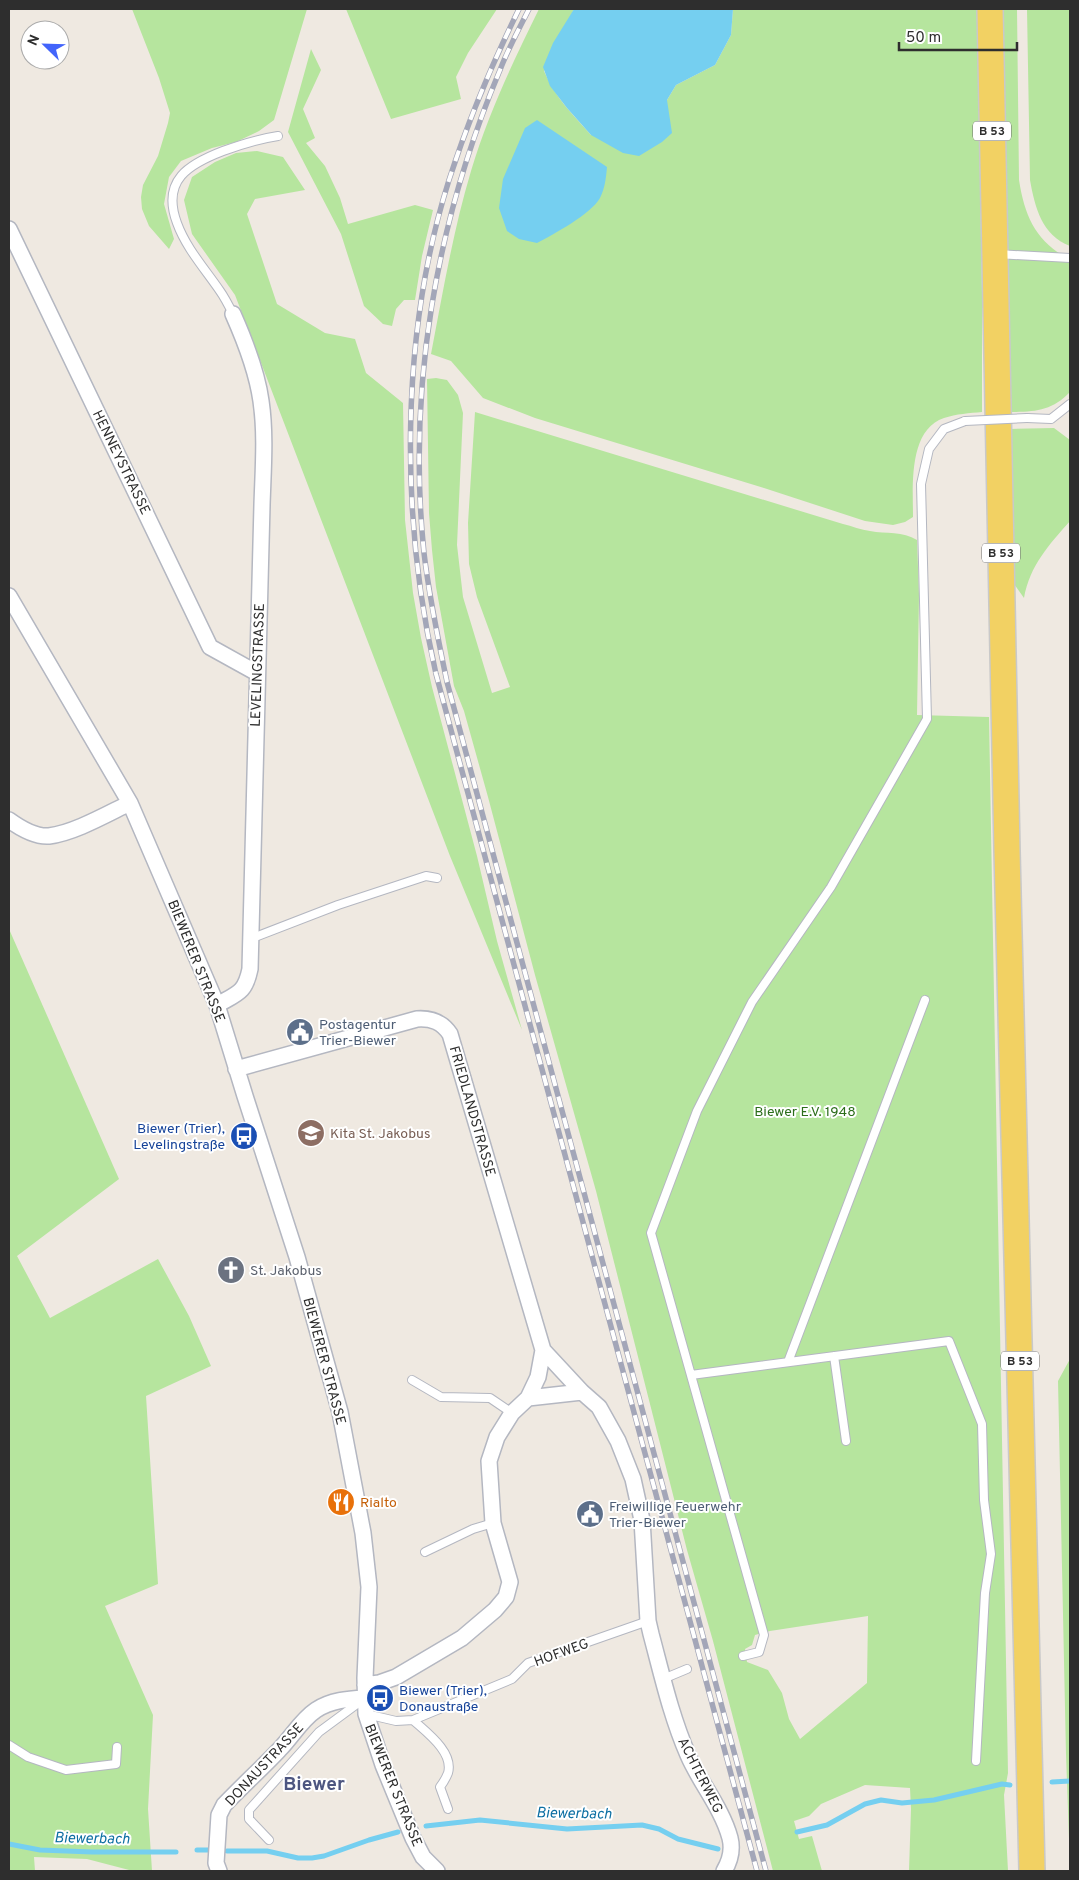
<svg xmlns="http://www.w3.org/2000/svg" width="1079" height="1880" font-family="Overpass,sans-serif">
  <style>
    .green { fill: #b6e59e; fill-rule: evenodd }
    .water { fill: #75cff0 }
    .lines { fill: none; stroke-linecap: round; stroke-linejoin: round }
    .stream { stroke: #75cff0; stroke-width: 5 }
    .lane-casing { stroke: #b4b7c1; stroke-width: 10 }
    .street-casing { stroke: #b4b7c1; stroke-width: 18 }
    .primary-casing { stroke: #c9c9c9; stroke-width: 28 }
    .lane { stroke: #fff; stroke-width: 8 }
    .street { stroke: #fff; stroke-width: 15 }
    .primary { stroke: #f2d163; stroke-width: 25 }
    .rail-casing { stroke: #a3a6b8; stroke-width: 5.5 }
    .rail { stroke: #fff; stroke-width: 4; stroke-dasharray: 11; stroke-linecap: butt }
    .lane-bridge-casing { stroke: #b4b7c1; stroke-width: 10; stroke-linecap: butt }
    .lane-bridge { stroke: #fff; stroke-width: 8 }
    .labels { text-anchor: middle; stroke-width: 4; stroke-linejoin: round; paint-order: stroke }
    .shield { fill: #fff; stroke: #6d6d6d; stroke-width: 1 }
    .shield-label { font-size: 12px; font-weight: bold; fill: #2e2e2e }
    .street-label { font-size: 14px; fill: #2e2e2e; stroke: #fff }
    .service-label { font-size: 14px; fill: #4e5e75; stroke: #fff; text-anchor: start }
    .park-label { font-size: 14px; fill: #2c6e1b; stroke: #fff }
    .transit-label { font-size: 14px; fill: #164399; stroke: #fff; text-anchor: end }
    .education-label { font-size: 14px; fill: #785e54; stroke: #fff; text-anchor: start }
    .worship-label { font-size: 14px; fill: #5b616d; stroke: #fff; text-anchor: start }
    .food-label { font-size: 14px; fill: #c56008; stroke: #fff; text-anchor: start }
    .water-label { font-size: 15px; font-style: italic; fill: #0d6fa3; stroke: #fff }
    .district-label { font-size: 19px; font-weight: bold; fill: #4d5680; stroke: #fff }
  </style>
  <rect width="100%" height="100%" fill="#efe9e1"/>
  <path class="green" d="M132,9H307L274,120L259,131L236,142L212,148L181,161L169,177L164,204L174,239L169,249L149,226L142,209L141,197L143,185L158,156L168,123L170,113L159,78Z
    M346,9H497L468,53L456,77L461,99L391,119Z
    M539,9H574L544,71C554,96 573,115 591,135L667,100L676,85L715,65L731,35L733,9H977L982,293V412C970,413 956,414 944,418C908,430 913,487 913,517L905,522L893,525L865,521L764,488L535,418L483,398L451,361L431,354C443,292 453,231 471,171C488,114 513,62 539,9Z
    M1001,9H1017L1019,180C1025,218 1036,241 1070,260V392C1052,411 1034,412 1009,412L1008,263Z
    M1027,9H1070V246C1042,235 1035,208 1030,180Z
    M311,49L321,70L303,109L315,138L306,143L325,166L340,198L348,224L415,205L433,210L422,256L415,300H404L396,309L392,326L383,324L364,306L341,234L288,132Z
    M257,151L283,157L305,190L255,199L247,214L277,304L325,333L355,339L366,373L403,403L405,520L413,593L421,638L432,687L477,856L497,941L522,1030L450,856L235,295L192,234L184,200L192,177L215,162L236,153Z
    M436,378L447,380L458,395L463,413L457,545L463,597L492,693L510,687L477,597L469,564L468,523L475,412L843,524C852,526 861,530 870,531C886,534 903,531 917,540L919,595L917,715L989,717L1008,1773L1004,1795L1008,1871H909L911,1809L910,1788L865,1785L821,1804L809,1816L794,1821L799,1839L812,1836L822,1871H773L713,1641L687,1550L596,1191L535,975L488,797L464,711L454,686L436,587L432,550L429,513L427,379ZM868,1616L867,1683L800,1739L789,1719L782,1693L768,1670L747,1662L745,1649L752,1645L755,1635L770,1631Z
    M1054,428L1070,440V521C1049,545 1030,565 1024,598L1014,584L1009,429Z
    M9,929L119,1179L17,1256L50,1318L158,1259L189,1316L211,1366L146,1396L158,1584L105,1606L153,1715L148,1809L152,1871H133L87,1859L34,1857L35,1871H9Z
    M1070,1359V1867L1066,1754L1058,1381Z"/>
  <path class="water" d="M574,9H733L731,35L715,65L676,85L667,100L672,133L662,142L639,156L623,153L591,135L567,108L550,86L543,67L553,43Z
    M537,120L607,167C606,178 605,188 600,198C591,214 554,234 537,243L519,239L507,231L499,208L503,179L525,128Z"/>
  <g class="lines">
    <path class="stream" d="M1052,1782L1070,1781
      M426,1826L480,1820L567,1829L642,1825L659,1829L678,1839L718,1849
      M797,1832L827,1825L865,1804L881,1800L902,1803L934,1800L1002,1784L1010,1785
      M9,1844L40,1850L92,1852H176
      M197,1850H211
      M227,1851H267L298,1858H312L324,1856L369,1840L398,1832"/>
    <g class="lane-casing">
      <path id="lane" d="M997,254L1070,258
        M233,314C229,306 225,298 220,291C205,269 186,248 177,223C161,180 189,164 223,151C242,144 258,139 278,136
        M1027,418L1051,419L1070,404
        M250,939L338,905L426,876L437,878
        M834,1356L846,1441
        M788,1362L925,1000
        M691,1375L949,1341L982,1424L984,1500L991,1554L985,1593L976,1761
        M412,1380L441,1397L490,1398L512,1413
        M425,1552L473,1529L493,1523
        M743,1656L759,1652L764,1635L651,1233L697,1111L752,1002L831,887L927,719L921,484L929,449L944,429L965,421
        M663,1679L687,1669
        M366,1714L396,1721L413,1720L512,1679L528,1663L648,1621
        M413,1720C426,1732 454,1752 448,1773C446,1778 443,1783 440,1787L448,1809
        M9,1745L28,1757L66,1770L116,1764L117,1747
        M269,1840L249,1819V1810L319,1732L361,1701"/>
    </g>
    <g class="street-casing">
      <path id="street" d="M9,229L210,647L257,673
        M9,596L130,803L217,1005L245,1096L297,1257L340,1412L363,1533L369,1587L365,1678L366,1714L383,1765L413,1838L423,1857L437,1871
        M9,820C20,828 35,837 49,836C74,833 107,814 130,803
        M217,1005C238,993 245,993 250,969L262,505C263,471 266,435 261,401C257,372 245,341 233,314
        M236,1069L417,1019C432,1018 442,1022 450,1034L543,1350L582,1392L599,1407L618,1441L633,1479L642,1520L648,1621L651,1634C662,1675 671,1716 688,1755C700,1783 722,1808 730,1838C733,1850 730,1861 724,1871
        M528,1398L582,1392
        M365,1685L379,1683L396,1677L462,1638L495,1610L506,1597L510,1582L493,1523L489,1461L497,1437L512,1413L528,1398L538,1377L543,1350
        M219,1871L216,1863L219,1815L224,1805C242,1786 261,1769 279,1750C292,1737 301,1720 316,1710C331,1700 348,1699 365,1698"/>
    </g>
    <g class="primary-casing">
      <path id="primary" d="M990,9L1007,851L1032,1871"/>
    </g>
    <use href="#lane" class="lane"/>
    <use href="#street" class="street"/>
    <use href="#primary" class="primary"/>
    <g class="rail-casing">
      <path id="rail" d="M519,9C492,64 468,121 449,180C400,335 400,517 436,674L757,1871
        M529,9C519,29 508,49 500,70C436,222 407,388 424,553C429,596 438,639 447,682L766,1871"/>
    </g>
    <use href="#rail" class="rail"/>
    <g class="lane-bridge-casing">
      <path id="lane-bridge" d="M965,421L1027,418"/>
    </g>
    <use href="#lane-bridge" class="lane-bridge"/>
  </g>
  <defs>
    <g id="civic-disc" transform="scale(1.4375)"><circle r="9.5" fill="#5c6f8a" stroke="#fff"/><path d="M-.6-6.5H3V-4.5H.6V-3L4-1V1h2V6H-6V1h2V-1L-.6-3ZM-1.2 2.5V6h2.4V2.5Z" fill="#fff"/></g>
    <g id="school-disc" transform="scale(1.4375)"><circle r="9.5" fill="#8d6e63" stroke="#fff"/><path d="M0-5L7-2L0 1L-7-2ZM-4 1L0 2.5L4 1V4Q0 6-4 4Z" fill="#fff"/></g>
    <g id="bus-disc" transform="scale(1.4375)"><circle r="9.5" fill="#1a4fb4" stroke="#fff"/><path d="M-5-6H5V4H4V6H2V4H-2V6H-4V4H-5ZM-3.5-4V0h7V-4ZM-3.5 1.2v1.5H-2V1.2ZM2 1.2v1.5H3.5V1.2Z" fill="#fff"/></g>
    <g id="church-disc" transform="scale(1.4375)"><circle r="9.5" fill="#6b7280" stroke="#fff"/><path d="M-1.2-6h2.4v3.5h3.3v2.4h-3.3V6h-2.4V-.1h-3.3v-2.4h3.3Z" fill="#fff"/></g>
    <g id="restaurant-disc" transform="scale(1.4375)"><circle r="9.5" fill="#e8710a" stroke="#fff"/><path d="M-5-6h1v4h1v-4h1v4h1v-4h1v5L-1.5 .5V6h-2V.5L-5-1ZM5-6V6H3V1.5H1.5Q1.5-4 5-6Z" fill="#fff"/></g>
  </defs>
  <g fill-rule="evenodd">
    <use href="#civic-disc" x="300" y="1032"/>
    <use href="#school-disc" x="311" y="1133"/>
    <use href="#bus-disc" x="244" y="1136"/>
    <use href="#church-disc" x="231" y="1270"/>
    <use href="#restaurant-disc" x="341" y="1502"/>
    <use href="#civic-disc" x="590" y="1514"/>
    <use href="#bus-disc" x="380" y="1698"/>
  </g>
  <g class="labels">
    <g class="shield">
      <rect x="973" y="121.5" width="38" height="19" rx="4"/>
      <rect x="982" y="543.5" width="38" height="19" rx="4"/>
      <rect x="1001" y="1351.5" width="38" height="19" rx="4"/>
    </g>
    <g class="shield-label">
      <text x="992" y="135">B 53</text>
      <text x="1001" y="557">B 53</text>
      <text x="1020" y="1365">B 53</text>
    </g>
    <g class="street-label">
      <text transform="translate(122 462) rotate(64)" y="5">HENNEYSTRASSE</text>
      <text transform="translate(257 665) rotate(-88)" y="5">LEVELINGSTRASSE</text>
      <text transform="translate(197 961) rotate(68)" y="5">BIEWERER STRASSE</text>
      <text transform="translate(473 1111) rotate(74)" y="5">FRIEDLANDSTRASSE</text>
      <text transform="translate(325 1361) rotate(75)" y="5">BIEWERER STRASSE</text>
      <text transform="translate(561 1652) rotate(-20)" y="5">HOFWEG</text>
      <text transform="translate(264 1764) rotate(-47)" y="5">DONAUSTRASSE</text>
      <text transform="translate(701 1775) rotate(63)" y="5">ACHTERWEG</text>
      <text transform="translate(394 1785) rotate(68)" y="5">BIEWERER STRASSE</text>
    </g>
    <g class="service-label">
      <text x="319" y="1029">Postagentur<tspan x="319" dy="16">Trier-Biewer</tspan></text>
      <text x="609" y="1511">Freiwillige Feuerwehr<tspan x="609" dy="16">Trier-Biewer</tspan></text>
    </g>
    <g class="park-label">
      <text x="805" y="1116">Biewer E.V. 1948</text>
    </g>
    <g class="transit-label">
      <text x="225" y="1133">Biewer (Trier),<tspan x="225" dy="16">Levelingstraße</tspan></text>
      <text x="399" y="1695" text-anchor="start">Biewer (Trier),<tspan x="399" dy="16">Donaustraße</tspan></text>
    </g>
    <g class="education-label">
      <text x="330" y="1138">Kita St. Jakobus</text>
    </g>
    <g class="worship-label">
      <text x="250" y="1275">St. Jakobus</text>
    </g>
    <g class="food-label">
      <text x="360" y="1507">Rialto</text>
    </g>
    <g class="water-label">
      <text transform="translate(574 1813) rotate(1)" y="5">Biewerbach</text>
      <text transform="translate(92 1838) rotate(1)" y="5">Biewerbach</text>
    </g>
    <g class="district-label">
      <text x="314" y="1790">Biewer</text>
    </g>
  </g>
  <rect width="1079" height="1880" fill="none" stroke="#2e2e2e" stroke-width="20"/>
  <g transform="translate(45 45) rotate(293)"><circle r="24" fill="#ffffff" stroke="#ababab"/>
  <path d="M0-4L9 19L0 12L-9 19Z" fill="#4264fb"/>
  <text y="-8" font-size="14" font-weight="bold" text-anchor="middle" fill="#2e2e2e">N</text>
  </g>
  <path d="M899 42v8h118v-8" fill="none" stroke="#2e2e2e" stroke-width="2.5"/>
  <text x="906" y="42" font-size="15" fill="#2e2e2e" stroke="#ffffff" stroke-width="4" paint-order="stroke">50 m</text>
</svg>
